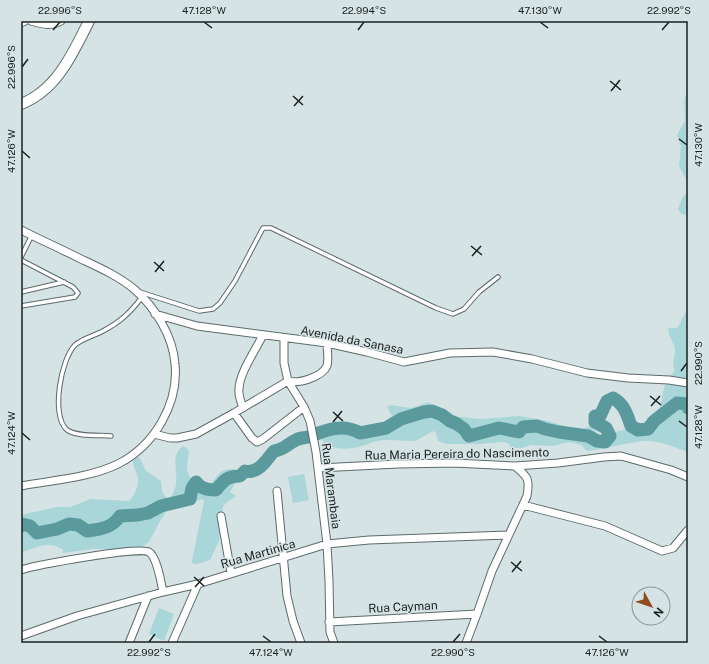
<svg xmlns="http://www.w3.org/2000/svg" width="709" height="664" font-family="'Public Sans',sans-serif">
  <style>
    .green { fill: #a9d6d8 }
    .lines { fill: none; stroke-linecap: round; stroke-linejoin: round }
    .river { stroke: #5a9a9d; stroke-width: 13 }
    .lane-casing { stroke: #5d6a6b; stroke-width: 5.5 }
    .street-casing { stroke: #5d6a6b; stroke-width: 9 }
    .secondary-casing { stroke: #5d6a6b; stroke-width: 12 }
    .lane { stroke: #fff; stroke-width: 3.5 }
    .street { stroke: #fff; stroke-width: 7 }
    .secondary { stroke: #fff; stroke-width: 10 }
    .ticks { fill: none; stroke: #1b2020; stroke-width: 1.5 }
    .labels { text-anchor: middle; stroke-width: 3; stroke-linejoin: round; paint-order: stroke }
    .street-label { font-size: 12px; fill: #1b2020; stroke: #d5e3e4 }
    .neatline { fill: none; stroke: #1b2020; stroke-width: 1.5 }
    .ticks-label { font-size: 10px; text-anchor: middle; fill: #1b2020 }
  </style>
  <rect width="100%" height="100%" fill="#d5e3e4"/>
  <path class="green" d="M688,88V183L679,166L681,147L677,135L685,121L684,100Z
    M688,191V215L681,214L678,209L682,198Z
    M688,307V452C675,447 657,440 643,441C624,443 606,449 587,451L581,445L570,442L552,446L531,445L522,448H511L508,443L503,442L480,444H447L438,441L436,433L433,431L419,439L414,441C402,441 388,439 377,441C371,442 367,445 362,446C349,450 330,451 321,439L323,431C332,427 344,424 354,424C357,424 360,426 363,426C373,427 384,423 392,416L387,407L390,405L411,408L429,402L433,408L460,417L481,419L519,416L548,421L580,431L589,426L594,428L597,434C616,433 652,427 660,407C662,401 662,394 664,388C666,382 671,375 675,370C671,364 675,357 675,351C675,343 668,337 668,329L669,328H676L678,327Z
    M183,446L186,448L189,451C187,464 184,476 196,483C199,485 202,487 205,486C217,483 215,468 234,469L238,473V478L230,492L236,496L226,503L223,507L219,541L210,560L196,564H193L192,561L204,501L203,499L168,509L160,521L149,542L142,547L128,549H92L63,553V550C47,539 36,549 21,552V515L56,507H70L91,499L129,501C134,496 139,486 138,478C137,470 129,463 136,457L140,458L146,471L161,481C162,488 161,496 170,499C173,494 175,490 176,484C178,472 170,455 183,446Z
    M304,474L309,500L293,503L288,477Z
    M159,608L174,614L164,641L149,634Z"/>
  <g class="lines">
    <path class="river" d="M21,526L22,524L30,526L37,533L57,529L69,524L78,525L87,531C101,529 112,528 120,516L138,515L148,513L161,506L190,499L192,488L196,482C201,489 208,490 216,490C225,479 226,477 240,476L245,471C259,474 266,460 274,451C284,450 287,444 296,440C299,438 304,438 308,437C326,430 342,423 360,433L386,428L401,419L424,412L432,411L442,415L450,421L457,424L464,429L469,436L499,428L519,432L523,427L537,426L545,429L559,432L588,436L597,441L605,442L610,436L606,428L595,422V416H600L607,401L613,398C624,404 627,414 631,426L638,430L648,429L654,421L677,403L687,404L688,408"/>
    <g class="lane-casing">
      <path id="lane" d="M21,257L32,235
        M21,260L73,287L78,293L75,297L21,306
        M21,292L64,282
        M140,292L199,311L213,309L220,303L235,281L263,228H271L436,308L453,314L464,309L479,292L498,277
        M111,436C100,435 74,437 66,429C51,414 61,359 75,345C83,338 94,336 103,331C120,322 130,313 142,297"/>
    </g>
    <g class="street-casing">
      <path id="street" d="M31,21C42,24 51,27 61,21
        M21,23L25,21
        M21,230C41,240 61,249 81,259C100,268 118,276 134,289C155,307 173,336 175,364C179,404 154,446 118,464C89,478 53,480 21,486
        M155,314L197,326L327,343L367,352L404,362L450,353L493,352L532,359L587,373L628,378L669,380L688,383
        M284,338V363L288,381L304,407L310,421L316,452L327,544L329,581L330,632L334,643
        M243,408C241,402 238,395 239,389C239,374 256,349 263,335
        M234,413L252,438L257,442L263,439L304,407
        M154,434L170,438H177L196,434L234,413L288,381C299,384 322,377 327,366C329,359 327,350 327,343
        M319,468L398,464L454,463L515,466L558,463L604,457L621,456L671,470L688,477
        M277,491L287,596L293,621L301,643
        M523,505L605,526L662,551L673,548L688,530
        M221,516L231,573
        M21,570C36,565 140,546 149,552C157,557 161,582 163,592
        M329,622L477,614
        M21,636L77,616L163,592L198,584L327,544L369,540L508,535
        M129,643L148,596
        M172,643L198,584
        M466,643L477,614L492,571L527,496C530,479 528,477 515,466"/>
    </g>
    <g class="secondary-casing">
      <path id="secondary" d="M21,104C57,90 73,53 89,21"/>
    </g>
    <use href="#lane" class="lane"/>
    <use href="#street" class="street"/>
    <use href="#secondary" class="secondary"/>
  </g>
  <path class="ticks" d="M204,22L212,28M540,22L548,28M53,30L60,22M358,30L364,22M662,30L669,22M22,67L28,59M610,81L621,90M611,91L620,80M293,96L303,105M294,106L303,96M679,139L687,145M22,151L30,158M471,246L482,255M472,256L481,246M154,262L164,271M155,272L164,261M681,371L687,363M650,396L661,405M651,406L660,396M333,412L343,421M679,421L687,427M333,422L342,411M22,433L30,440M511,562L522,571M512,572L521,561M194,577L204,586M195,587L204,577M263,636L271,642M599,636L607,642M149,642L155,634M453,642L460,634"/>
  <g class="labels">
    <g class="street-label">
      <text transform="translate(352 340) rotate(11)" y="4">Avenida da Sanasa</text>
      <text transform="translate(457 454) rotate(-1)" y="4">Rua Maria Pereira do Nascimento</text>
      <text transform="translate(331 486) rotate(83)" y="4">Rua Marambaia</text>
      <text transform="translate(258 554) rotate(-16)" y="4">Rua Martinica</text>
      <text transform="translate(403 607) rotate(-3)" y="4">Rua Cayman</text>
    </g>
  </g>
  <rect width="709" height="664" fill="none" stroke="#d5e3e4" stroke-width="44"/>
  <g transform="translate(651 606) rotate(130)"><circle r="19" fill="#d5e3e4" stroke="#8b9596"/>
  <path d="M0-3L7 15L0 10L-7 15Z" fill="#904b20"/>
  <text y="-6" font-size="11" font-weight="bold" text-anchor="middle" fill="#1b2020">N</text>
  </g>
  <rect x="22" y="22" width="665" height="620" class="neatline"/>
  <g class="ticks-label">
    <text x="60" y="14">22.996°S</text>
    <text x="204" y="14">47.128°W</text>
    <text x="364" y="14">22.994°S</text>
    <text x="540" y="14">47.130°W</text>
    <text x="669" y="14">22.992°S</text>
    <text transform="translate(11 67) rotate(-90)" y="4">22.996°S</text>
    <text transform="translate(698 145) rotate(-90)" y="4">47.130°W</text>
    <text transform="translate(11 151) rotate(-90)" y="4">47.126°W</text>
    <text transform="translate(698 363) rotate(-90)" y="4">22.990°S</text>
    <text transform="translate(698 427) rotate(-90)" y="4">47.128°W</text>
    <text transform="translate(11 433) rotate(-90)" y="4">47.124°W</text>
    <text x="149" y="656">22.992°S</text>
    <text x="271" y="656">47.124°W</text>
    <text x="453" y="656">22.990°S</text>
    <text x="607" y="656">47.126°W</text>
  </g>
</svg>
